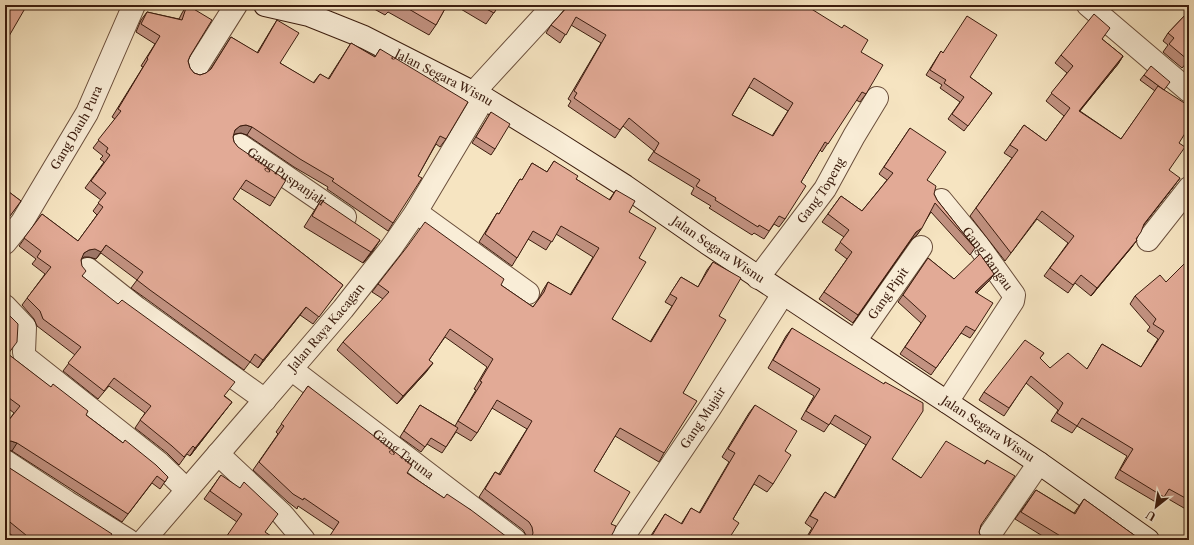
<svg xmlns="http://www.w3.org/2000/svg" width="1194" height="545" font-family="'Libre Caslon Text',serif">
  <style>
    .lines { fill: none; stroke-linecap: round; stroke-linejoin: round }
    .street-casing { stroke: #6a4e3b; stroke-width: 24 }
    .secondary-casing { stroke: #3b1c0e; stroke-width: 24 }
    .street { stroke: #f9edd7; stroke-width: 22 }
    .secondary { stroke: #f9edd7; stroke-width: 22 }
    .wall { fill: #c29281; stroke: #3b1c0e; fill-rule: evenodd }
    .shaded-wall { fill: #9e7769; stroke: #3b1c0e }
    .building { fill: #e2aa96; stroke: #3b1c0e; fill-rule: evenodd }
    .labels { text-anchor: middle; stroke-width: 3.5; stroke-linejoin: round; paint-order: stroke }
    .street-label { font-size: 12px; fill: #3b1c0e; stroke: #f9edd7 }
  </style>
  <rect width="100%" height="100%" fill="#f6e4c1"/>
  <filter id="stains"><feTurbulence type="fractalNoise" baseFrequency=".005" numOctaves="4"/><feColorMatrix values="0 0 0 0 .2 0 0 0 0 .09 0 0 0 0 .02 0 0 0 .5 -.17"/></filter>
  <radialGradient id="worn" r=".72"><stop offset=".6" stop-color="#630" stop-opacity="0"/><stop offset="1" stop-color="#630" stop-opacity=".3"/></radialGradient>
  <g class="lines">
    <g class="street-casing">
      <g id="street">
        <path d="M1088,5L1189,91"/>
        <path d="M195,70L236,5"/>
        <path d="M474,92L554,5"/>
        <path id="s1" d="M240,145L345,217"/>
        <path id="s2" d="M941,200L978,245L1014,295L1013,301L947,402"/>
        <path d="M416,212L528,293"/>
        <path d="M1148,240L1189,188"/>
        <path id="s3" d="M5,243L22,222L87,113L134,5"/>
        <path d="M88,269L137,308L265,400"/>
        <path id="s4" d="M758,278L825,189L854,136L877,98"/>
        <path d="M5,306L25,327L24,352L25,357L159,463L187,490"/>
        <path id="s5" d="M855,341L921,247"/>
        <path id="s6" d="M291,369L515,540"/>
        <path d="M218,454L282,514L304,540"/>
        <path d="M5,461L67,502L128,540"/>
        <path id="s7" d="M144,540L343,309L391,248L416,212L484,98"/>
        <path id="s8" d="M621,540L710,408L783,294"/>
        <path d="M986,540L1039,463"/>
      </g>
    </g>
    <g class="secondary-casing">
      <g id="secondary">
        <path id="s9" d="M265,5L309,15L364,37L484,98L551,139L625,186L707,243L1039,463L1148,540"/>
      </g>
    </g>
    <use href="#street" class="street"/>
    <use href="#secondary" class="secondary"/>
  </g>
  <path class="wall" d="M187,5L190,56L188,61L190,68L194,73L200,75L206,73L210,70L231,37L257,53L272,28L277,20L280,63L313,83L320,74L328,79L351,43L375,57L380,49L446,139L440,147L436,144L418,176L393,223L388,231L327,189L328,187L294,167L247,135L241,133L235,134L234,135L233,137L234,142L275,198L270,206L240,188L233,199L343,285L313,324L300,315L258,368L250,362L244,370L145,298L131,288L137,280L101,253L96,259L89,257H84L81,259L82,276L232,402L190,456L187,454L179,465L167,453L135,428L145,413L109,386L98,399L63,371L75,355L37,326L34,319L22,305L45,274L32,264L36,259L19,246L42,214L78,241L97,215L93,211L101,200L85,188L104,162L100,159L103,156L93,148L115,119L112,117L143,67L141,66L155,44L136,32L141,20L147,12L179,19L182,13Z
    M367,5H447L436,25L429,35L388,12L385,15Z
    M454,5H499L486,24Z
    M566,5H805L861,52L866,94L860,102L856,100L822,152L820,150L801,182L785,219L779,227L774,224L764,239L754,233L752,235L709,208L711,206L691,194L694,188L648,160L654,151L623,126L615,138L568,106L571,101L568,99L601,43L571,25L560,43L546,33L551,25L565,9L566,7ZM749,87L788,111L772,136L732,115Z
    M1189,11V60L1182,68L1163,52L1168,45L1163,41L1168,33Z
    M1102,39L1123,56L1118,64L1080,111L1121,139L1155,91L1140,80L1144,75L1164,90L1179,143L1169,170L1174,186L1143,226L1136,240H1137L1131,248L1091,296L1075,283L1068,293L1044,276L1068,243L1037,219L1005,261L970,216L1012,158L1004,153L1024,125L1046,141L1064,116L1046,101L1067,73L1055,63L1061,55Z
    M941,51L970,77L992,93L964,131L948,119L960,102L940,88L942,85L926,75Z
    M491,112L495,149L491,155L472,143Z
    M910,128L927,180L937,200L975,248L970,255L931,212L917,235L911,240L853,323L819,299L847,259L835,250L844,237L822,222L841,196L862,211L887,180L879,174Z
    M554,161L576,179L609,200L616,190L629,212L639,258L612,319L650,342L672,306L665,302L681,277L698,287L707,270L713,262L719,316L683,393L664,453L659,462L615,436L594,471L611,524L609,540H527L526,535L523,530L479,497L495,472L499,474L527,429L492,408L477,433L471,441L456,432L442,453L427,444L421,452L400,437L420,405L455,426L476,390L474,389L487,367L445,337L429,360L427,371L397,404L337,350L343,342L383,299L372,292L378,284L501,285L533,307L538,300L543,290L548,282L570,295L593,257L556,234L546,250L528,239L512,266L479,242L492,221L497,213L499,214L515,187L520,179L522,180L532,163L547,172Z
    M5,189L21,201L6,221L5,220Z
    M321,200L373,251L363,263L304,227L314,211Z
    M928,258L954,279L994,274L989,281L977,293L975,331L970,338L961,333L931,375L900,354L921,323L898,302Z
    M1189,259V511L1165,497L1159,504L1115,478L1127,456L1077,426L1072,433L1051,421L1058,410L1026,383L1004,416L979,400L984,392L1044,353L1040,358L1050,368L1087,369L1102,344L1141,367L1158,339L1147,331L1150,327L1130,304L1135,296L1166,282Z
    M5,311L8,354L86,415L168,477L160,489L152,483L122,522L12,451L5,449V425L14,413L5,406Z
    M792,328L892,459L921,478L984,464L987,460L981,525L979,532L982,540H805L812,528L805,523L820,499L825,492L834,498L866,445L830,423L824,432L801,419L814,396L768,368L786,336Z
    M308,386L407,473L444,498L471,510L334,530L298,506L297,509L288,502L253,470L278,434L276,432Z
    M755,405L785,451L773,484L767,492L754,484L733,519L728,540H648L665,514L681,524L691,508L699,513L729,462L722,457L749,413Z
    M5,465L109,538L112,540H18L5,530Z
    M221,475L265,532L237,522L204,499Z
    M1036,490L1074,513L1084,499L1141,540H1049L1015,519Z"/>
  <path class="shaded-wall" d="M1123,56L1118,64L1073,119L1079,111Z
    M246,125L252,127L247,135L241,133L235,134L230,138L235,130L240,126Z
    M1180,178L1174,186L1138,232L1144,224Z
    M922,228L917,235L911,240L853,323L916,232Z
    M380,240L373,251L363,263L371,252Z
    M1137,240L1131,248L1091,296L1097,288Z
    M106,245L96,259L89,257H84L78,261L84,253L89,250Z
    M994,274L989,281L970,299L975,292Z
    M306,307L300,315L258,368L263,360Z
    M433,363L427,371L397,404L403,396Z
    M232,402L226,409L190,456L195,448Z
    M11,441L17,443L12,451L5,449V442Z"/>
  <path class="building" d="M5,5H27L5,43Z
    M187,5L212,20L190,56L188,61L190,68L194,73L200,75L206,73L211,69L231,37L258,53L277,20L299,33L280,63L314,83L320,74L329,79L351,43L375,57L380,49L468,102L446,139L440,136L418,176L422,178L393,223L332,181L334,179L300,159L252,127L246,125L240,126L235,130L233,137L234,142L238,147L286,180L275,198L246,180L233,199L343,285L319,317L306,307L263,360L255,354L250,362L150,290L137,280L143,272L106,245L101,252L95,249L89,250L84,253L81,260L82,266L86,271L82,276L118,304L122,300L235,382L224,396L232,402L195,448L193,446L184,457L172,446L140,420L151,406L114,378L104,391L68,363L81,347L43,319L40,311L27,298L51,267L37,257L41,251L24,238L42,214L78,241L103,207L98,203L106,193L91,181L110,155L106,152L108,148L98,140L121,111L118,109L148,59L147,58L160,36L141,24L147,12L182,20Z
    M402,5H447L436,25Z
    M479,5H499L494,13Z
    M569,5H805L842,28L844,25L868,40L861,52L883,65L866,94L862,92L828,144L825,142L801,182L806,186L785,219L779,216L769,231L759,225L758,227L715,200L716,198L696,186L700,180L654,152L659,143L629,118L620,130L574,98L577,93L574,91L606,35L576,17L566,35L551,25ZM754,78L793,103L773,136L732,115Z
    M1189,11V59L1188,60L1169,44L1174,38L1168,33Z
    M1094,14L1110,28L1102,39L1123,56L1079,111L1121,139L1158,86L1189,106V127L1179,143L1185,147L1169,170L1180,178L1144,224L1141,232L1136,239L1137,240L1097,288L1081,275L1073,285L1050,268L1074,236L1042,211L1011,253L976,208L1018,150L1010,145L1024,125L1046,141L1070,108L1051,93L1073,66L1061,55Z
    M967,16L997,35L970,77L992,93L968,126L952,114L964,97L944,83L946,80L930,70L941,51L943,53Z
    M1151,66L1170,82L1164,90L1144,75Z
    M491,112L510,124L495,149L476,137Z
    M910,128L946,152L927,180L936,186L934,194L937,200L975,248L935,203L922,228L916,232L858,315L824,292L852,252L840,242L849,230L828,214L841,196L862,211L893,173L884,167Z
    M554,161L578,176L576,179L610,200L616,190L635,201L629,212L656,228L639,258L646,262L612,319L651,342L677,298L670,294L681,277L698,287L713,262L741,278L719,316L726,320L683,393L697,401L664,453L620,428L594,471L630,492L611,524L616,526L614,531L609,540H530L531,539L533,533L532,527L529,522L485,489L495,472L500,475L532,421L497,400L477,433L458,421L482,382L480,381L493,359L450,329L429,360L433,363L403,396L343,342L389,292L378,284L407,247L425,222L504,279L501,285L533,307L544,292L548,282L571,295L599,248L561,226L552,242L533,231L517,258L485,234L497,213L499,214L520,179L522,180L532,163L547,172Z
    M5,189L21,201L10,216L5,211Z
    M321,200L380,240L371,252L312,216Z
    M980,254L994,274L975,292L993,303L975,331L966,326L936,368L905,347L926,316L903,295L928,258L954,279Z
    M1189,259V500L1169,489L1164,497L1120,470L1133,449L1082,418L1077,426L1057,413L1063,403L1031,376L1009,408L984,392L1025,340L1044,353L1040,358L1050,368L1068,353L1087,369L1102,344L1141,367L1164,331L1153,324L1156,319L1135,296L1160,275L1166,282Z
    M5,311L18,324L17,342L8,354L51,387L53,384L88,411L86,415L123,443L125,440L156,465L168,477L165,482L157,476L128,514L17,443L11,441L5,442V425L20,406L5,395Z
    M792,328L884,384L885,382L923,403V411L892,459L921,478L946,441L985,464L987,460L1015,476L981,525L979,532L982,540H806L818,520L810,516L825,492L835,498L871,437L835,415L829,425L806,411L820,389L773,360Z
    M308,386L412,465L407,473L444,498L447,494L471,510L511,540H327L339,522L304,498L303,500L293,494L259,462L284,426L281,424Z
    M420,405L458,428L446,447L431,438L425,447L404,431Z
    M755,405L797,431L785,451L791,455L773,484L759,475L733,519L739,523L728,540H652L650,539L665,514L682,524L691,508L700,513L735,453L728,449Z
    M5,465L112,534L109,538L112,540H32L5,518Z
    M221,475L240,488L244,482L278,514L265,532L277,540H224L242,514L210,491Z
    M1036,490L1075,514L1084,499L1141,540H1060L1062,537L1021,512Z"/>
  <g class="labels">
    <g class="street-label">
      <text dy="4" stroke="none"><textPath href="#s9" startOffset="194">Jalan Segara Wisnu</textPath></text>
      <text dy="4" stroke="none"><textPath href="#s3" startOffset="136">Gang Dauh Pura</textPath></text>
      <text dy="4" stroke="none"><textPath href="#s1" startOffset="56">Gang Puspanjali</textPath></text>
      <text dy="4" stroke="none"><textPath href="#s4" startOffset="108">Gang Topeng</textPath></text>
      <text dy="4" stroke="none"><textPath href="#s9" startOffset="518">Jalan Segara Wisnu</textPath></text>
      <text dy="4" stroke="none"><textPath href="#s2" startOffset="75">Gang Bangau</textPath></text>
      <text dy="4" stroke="none"><textPath href="#s5" startOffset="58">Gang Pipit</textPath></text>
      <text dy="4" stroke="none"><textPath href="#s7" startOffset="280">Jalan Raya Kacagan</textPath></text>
      <text dy="4" stroke="none"><textPath href="#s8" startOffset="147">Gang Mujair</textPath></text>
      <text dy="4" stroke="none"><textPath href="#s9" startOffset="842">Jalan Segara Wisnu</textPath></text>
      <text dy="4" stroke="none"><textPath href="#s6" startOffset="141">Gang Taruna</textPath></text>
    </g>
  </g>
  <rect width="1194" height="545" fill="none" stroke="#f6e4c1" stroke-width="20"/>
  <rect x="6" y="6" width="1182" height="533" fill="none" stroke="#3b1c0e" stroke-width="2"/>
  <rect x="10" y="10" width="1174" height="525" fill="none" stroke="#3b1c0e"/>
  <g transform="translate(1156 507) rotate(210)" stroke="#f9edd7" stroke-width="3" paint-order="stroke">
  <path d="M0-3L7 15L0 10L-7 15Z" fill="#3b1c0e"/>
  <text y="-6" font-size="11" font-weight="bold" text-anchor="middle" fill="#3b1c0e">U</text>
  </g>
  <rect width="100%" height="100%" filter="url(#stains)"/>
  <rect width="100%" height="100%" fill="url(#worn)"/>
</svg>
